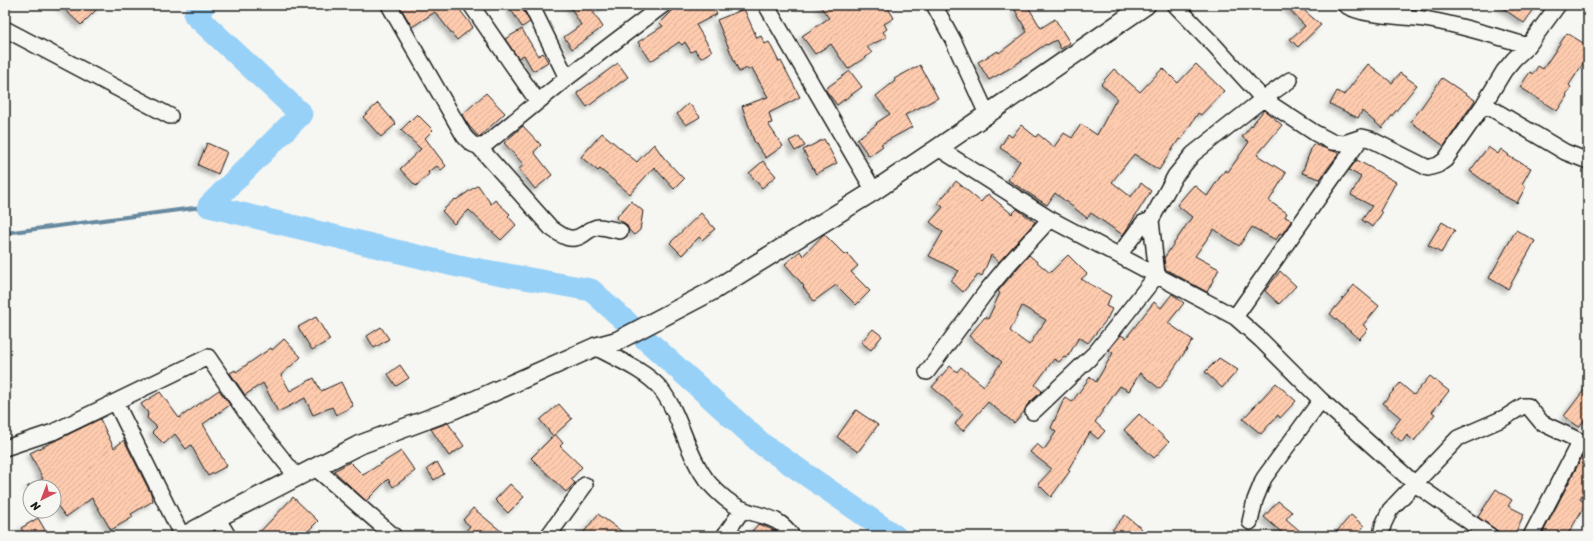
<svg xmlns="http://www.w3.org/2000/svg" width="1593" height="541" font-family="Sriracha,sans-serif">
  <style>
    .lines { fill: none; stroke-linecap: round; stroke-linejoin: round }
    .stream { stroke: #66899f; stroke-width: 4 }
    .river { stroke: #97d1f7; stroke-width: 23 }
    .building { fill: url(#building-hatch); stroke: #1c1c1c; fill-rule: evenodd; filter: url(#shadow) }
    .minor-casing { stroke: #1c1c1c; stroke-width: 18 }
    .tertiary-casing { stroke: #1c1c1c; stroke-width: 21 }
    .minor { stroke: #f6f6f2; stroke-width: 15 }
    .tertiary { stroke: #f6f6f2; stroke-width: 18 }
  </style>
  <defs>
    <pattern id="building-hatch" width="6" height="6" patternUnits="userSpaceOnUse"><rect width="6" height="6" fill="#fecbae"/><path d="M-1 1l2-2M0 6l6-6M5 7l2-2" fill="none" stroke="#d9ae95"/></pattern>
    <filter id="shadow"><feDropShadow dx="-3.5" dy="3.5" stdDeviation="2" flood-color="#0004"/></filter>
  </defs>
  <rect width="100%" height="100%" fill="#f6f6f2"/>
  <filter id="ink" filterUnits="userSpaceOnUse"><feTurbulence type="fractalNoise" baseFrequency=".025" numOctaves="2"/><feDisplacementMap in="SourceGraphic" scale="8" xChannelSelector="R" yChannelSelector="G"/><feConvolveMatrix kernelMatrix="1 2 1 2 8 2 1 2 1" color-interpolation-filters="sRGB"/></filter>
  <g filter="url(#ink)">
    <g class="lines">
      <path class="stream" d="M5,233L209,206"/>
      <path class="river" d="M204,5L195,15L301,114L209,206L458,266L591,290L763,445L895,536"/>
    </g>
    <path class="building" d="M60,5H101L81,25Z
      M399,5H456L473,27L457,40L435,12L412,27Z
      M508,5H520L530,22L522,27Z
      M569,5H606L593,12L603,27L572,49L564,37L581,25Z
      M678,5H712L717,14L696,25L712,51L701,58L695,50L691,52L685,42L682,45L679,42L651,61L638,42L663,26L660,23Z
      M819,5H886L894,18L884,24L887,29L883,32L887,37L867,47L872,53L848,69L831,44L815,54L802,36L829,18Z
      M1024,5H1027L1041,28L1055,19L1070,43L1061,49L1056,40L1047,45L1046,44L1012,67L989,80L978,62L998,51L999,53L1027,32L1015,10Z
      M1285,5H1298L1321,25L1298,47L1290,39L1305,26Z
      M1498,5H1537L1524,23Z
      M744,9L757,38L761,36L765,44L769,42L779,62L781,61L800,97L769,113L772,123L768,124L783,146L766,158L754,141L742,106L768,97L752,68L748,70L747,68L739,72L717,20Z
      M522,29L538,56L543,53L548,62L533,71L524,55L518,58L505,39Z
      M1567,33L1588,46V56L1569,85L1571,87L1566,95L1567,96L1557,111L1520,87L1530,72L1533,74L1538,66L1543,69Z
      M618,63L628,77L587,107L577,93Z
      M1196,64L1224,91L1201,115L1198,113L1181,140L1179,139L1159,170L1134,154L1112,182L1131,197L1141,183L1151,191L1123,235L1091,213L1087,218L1055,193L1047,205L1008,180L1020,161L1000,148L1008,134L1012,137L1021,125L1036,137L1038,134L1054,147L1064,133L1072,138L1081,124L1097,135L1117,98L1101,84L1114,69L1140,92L1163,68L1178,83Z
      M1368,64L1392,83L1400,73L1417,85L1382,128L1362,111L1358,118L1330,104L1337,91L1344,95Z
      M920,65L938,98L905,115L912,127L881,144L883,146L869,156L857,139L877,124L876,123L890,114L876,96L895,81L894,79Z
      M850,71L862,87L837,105L825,89Z
      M1442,78L1475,100L1444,146L1411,122Z
      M486,93L505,113L479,137L469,126L462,115Z
      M378,103L396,124L381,137L363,117Z
      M689,103L700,117L686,125L677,114Z
      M1264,110L1282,125L1257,155L1286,173L1269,201L1287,213L1285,217L1292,220L1282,234L1280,233L1276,240L1252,227L1239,246L1214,229L1195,256L1219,269L1207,292L1165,269L1164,258L1192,217L1177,205L1194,185L1207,196L1225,170L1228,172L1249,142L1242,137Z
      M417,114L433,130L425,138L446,166L441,170L437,166L428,172L429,174L416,186L400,169L421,149L401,130Z
      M523,126L541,145L534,152L552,175L535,189L519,169L524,165L504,143Z
      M602,133L637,162L654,144L664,158L684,179L674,189L654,167L630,194L600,169L598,171L581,157Z
      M799,136L805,146L795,151L789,141Z
      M824,139L837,163L816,174L803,150Z
      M207,143L227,152L218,174L198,165Z
      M1313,144L1339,153L1320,179L1302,173Z
      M1488,147L1498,154L1501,149L1509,155L1508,156L1531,168L1522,184L1526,186L1517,203L1497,192L1498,191L1470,171Z
      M1357,160L1396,182L1380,211L1382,213L1373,227L1362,220L1372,206L1351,195L1361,177L1349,170Z
      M763,161L776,176L762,188L749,173Z
      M956,181L981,202L988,194L1012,214L1017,209L1035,222L999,262L991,255L982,276L978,274L975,279H974L963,292L951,281L959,271L929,256L943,232L930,222L943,207L938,203Z
      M478,185L491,204L495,200L510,214L508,216L516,225L501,240L469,210L454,224L442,211L455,199L456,200Z
      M631,201L643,211L640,230L634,235L629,230L626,224L616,218Z
      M701,213L715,229L702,240L699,237L682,255L670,243Z
      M1442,222L1455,230L1441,253L1428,245Z
      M1516,230L1535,241L1508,289L1489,278Z
      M824,234L845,255L847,253L858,266L851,272L870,291L856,305L836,285L814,301L803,287L804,286L785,264L800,251L803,256Z
      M1029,255L1050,273L1068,255L1087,274L1081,279L1111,296L1106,306L1112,309L1107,319L1088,343L1079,337L1067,358L1064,357L1059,362L1054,359L1035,385L1042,391L1027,405L1024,412L1014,423L988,402L963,431L955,424L963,414L932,387L950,366L957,372L961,367L984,386L1002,362L969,336L985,317L988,319L1000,293L998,291ZM1022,306L1046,320L1029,345L1010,331Z
      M1280,271L1296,286L1279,304L1265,291Z
      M1354,285L1379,306L1363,325L1368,329L1359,339L1330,314Z
      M1172,294L1184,303L1168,323L1193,340L1160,389L1140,373L1129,391L1120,386L1095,422L1105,431L1098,439L1090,432L1068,470L1070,471L1051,497L1038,484L1052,469L1030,452L1037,444L1044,450L1056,432L1051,428L1065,397L1072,402L1090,377L1096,382L1113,353L1109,350L1121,335L1126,338L1154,302L1161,308Z
      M316,317L330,340L312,350L298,327Z
      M381,327L389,339L374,348L367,336Z
      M873,329L882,336L871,350L861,342Z
      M284,339L301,357L281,375L290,391L314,378L321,391L341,382L353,406L336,415L332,407L313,415L305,398L278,412L263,383L245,395L230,373L235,370L236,372L271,348L272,350Z
      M1219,358L1238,370L1222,388L1205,372Z
      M400,365L409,378L396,386L388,374Z
      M1430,376L1449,391L1432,412L1435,414L1414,441L1407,435L1402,442L1390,432L1401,418L1383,403L1400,383L1414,395Z
      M1276,383L1296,401L1280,418L1278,415L1261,434L1243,419Z
      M1588,385V416L1579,427L1564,416Z
      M219,390L230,405L203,424L227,466L208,476L191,445L186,449L175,434L164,444L152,432L157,427L147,418L148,413L141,404L160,392L179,418Z
      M559,404L572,419L553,436L540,420Z
      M856,410L878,425L858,452L837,437Z
      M1139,414L1169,442L1154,458L1124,430Z
      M100,419L114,448L124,440L151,494L153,501L131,514L133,517L111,530L92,498L66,517L54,501V487H27L43,479L30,453Z
      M448,423L464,446L449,456L431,429Z
      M555,434L563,443L560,446L582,467L571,479L575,483L566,492L531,458Z
      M401,451L415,471L393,487L388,479L366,501L334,471L350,462L363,475Z
      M1582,457L1588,460V484L1580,499L1586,503L1567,536H1541Z
      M437,462L444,474L434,480L427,469Z
      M510,484L524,497L508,513L495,500Z
      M1496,489L1512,500L1508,506L1524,514L1514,536H1505L1478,517Z
      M293,497L318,521L303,536H300L294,531L289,536H256Z
      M1278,501L1292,512L1286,519L1306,536H1286L1264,517Z
      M473,508L507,536H462L470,526L463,520Z
      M598,514L628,536H581Z
      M1125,515L1142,529L1136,536H1107Z
      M1351,515L1364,526L1356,536H1333Z
      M38,518L45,530L36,536H26L21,528Z
      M758,524L771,529L781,536H748Z"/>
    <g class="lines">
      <g class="minor-casing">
        <path id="minor" d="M389,5L464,136C471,144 475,148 485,145L567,78L663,5
          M471,5L538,102
          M531,5L567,78
          M766,5L874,191
          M934,5L953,40L987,114
          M1175,5L1214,45L1263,99L1315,133L1332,142L1344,143L1362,137L1370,139L1428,168L1438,165L1445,160L1484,104L1504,71L1514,59L1528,46L1558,5
          M1345,5C1367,18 1405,15 1430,20C1463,26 1496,36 1528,46
          M5,29L170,116
          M1484,104L1565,152L1588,161
          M479,147L551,228C562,236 571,243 584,234C588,231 594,227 599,227C605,227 614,230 620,231
          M938,148L1050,219L1235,317L1261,340L1321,400L1415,484L1490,536
          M1119,255L1143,223L1151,220
          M1235,317L1331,180L1362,137
          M595,347C615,358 646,371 660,388C682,416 686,455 709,483C718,493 730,504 742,509C763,518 778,515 792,536
          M927,372L988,289L1007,266L1050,219
          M116,403L182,536
          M1033,412L1096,352L1157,275L1151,220L1175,176L1193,154L1263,99L1290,80
          M5,448L53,432L208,357L249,417L297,477
          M315,468C342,490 367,514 394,536
          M217,518L228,536
          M1250,522L1255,500L1264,478L1321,400
          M548,536L585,485
          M724,536L743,509
          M1381,536L1383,525L1390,510L1458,438L1504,418L1523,406H1528L1542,423L1580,441
          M1531,536L1580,441L1587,446"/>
      </g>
      <g class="tertiary-casing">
        <path id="tertiary" d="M184,536L217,518L359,445L455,409L595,347L617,341L714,290L874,191L938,148L1146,5"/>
      </g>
      <use href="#minor" class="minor"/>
      <use href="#tertiary" class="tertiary"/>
    </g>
  </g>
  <rect width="1593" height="541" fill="none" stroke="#f6f6f2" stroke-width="20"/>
  <rect x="10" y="10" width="1573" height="521" fill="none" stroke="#1c1c1c" stroke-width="1.5" filter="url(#ink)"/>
  <g transform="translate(42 499) rotate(222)"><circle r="19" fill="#f6f6f2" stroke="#9f9f9c"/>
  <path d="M0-3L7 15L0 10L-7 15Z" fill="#d1495b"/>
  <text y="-6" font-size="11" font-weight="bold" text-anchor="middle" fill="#1c1c1c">N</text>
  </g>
</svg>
